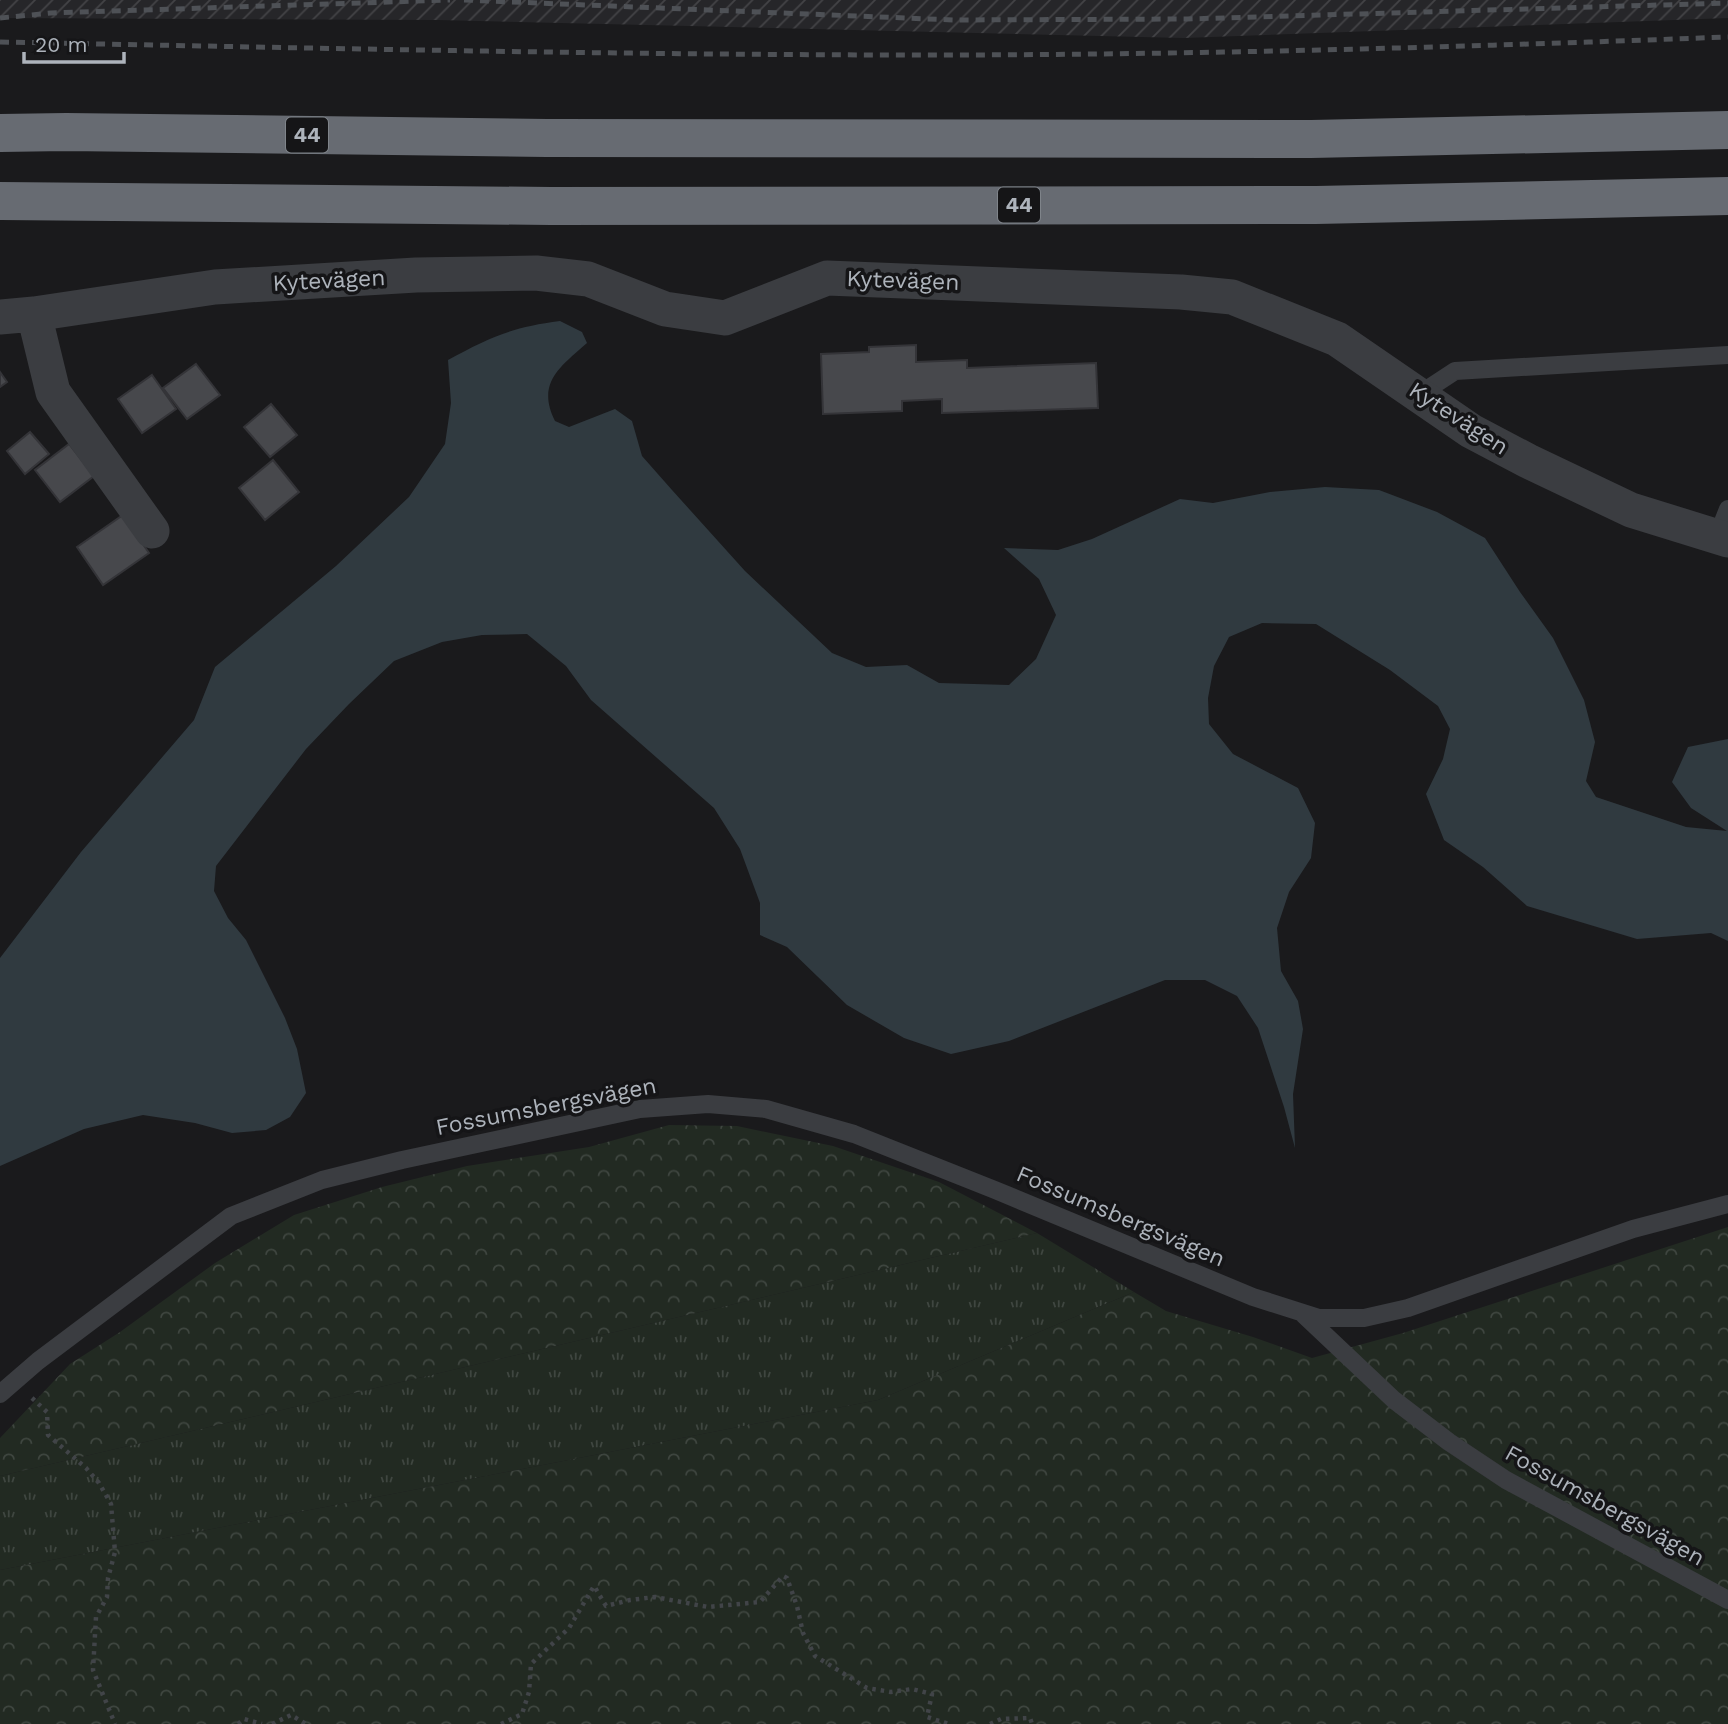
<svg xmlns="http://www.w3.org/2000/svg" width="1728" height="1724" font-family="'Work Sans',sans-serif">
  <style>
    .industrial { fill: url(#industrial-furrows) }
    .grass { fill: url(#grass-tufts) }
    .forest { fill: url(#forest-crowns) }
    .water { fill: #303a40 }
    .building { fill: #47484c; stroke: #343438; stroke-width: 2 }
    .lines { fill: none; stroke-linecap: round; stroke-linejoin: round }
    .path { stroke: #414448; stroke-width: 4.5; stroke-dasharray: 3.5 5; stroke-linecap: butt }
    .service { stroke: #3b3d41; stroke-width: 18 }
    .minor { stroke: #3b3d41; stroke-width: 35 }
    .motorway { stroke: #676b72; stroke-width: 38 }
    .rail { stroke: #4e5156; stroke-width: 5; stroke-dasharray: 9 7; stroke-linecap: butt }
    .labels { text-anchor: middle; stroke-width: 7; stroke-linejoin: round; paint-order: stroke }
    .shield { fill: #151517; stroke: #7f848a; stroke-width: 2 }
    .shield-label { font-size: 21px; font-weight: bold; fill: #adb3bb }
    .street-label { font-size: 23px; fill: #adb3bb; stroke: #151517 }
  </style>
  <defs>
    <pattern id="industrial-furrows" width="10" height="10" patternUnits="userSpaceOnUse" patternTransform="scale(1.75)"><rect width="10" height="10" fill="#262629"/><path d="M-1 1l2-2M0 10L10 0M9 11l2-2" fill="none" stroke="#434346"/></pattern>
    <pattern id="grass-tufts" width="24" height="20" patternUnits="userSpaceOnUse" patternTransform="scale(1.75)"><rect width="24" height="20" fill="#222a22"/><path d="M3 7l-1-3M5 7V3M7 7l1-3M15 17l-1-3M17 17v-4M19 17l1-3" fill="none" stroke="#3f4640"/></pattern>
    <pattern id="forest-crowns" width="20" height="18" patternUnits="userSpaceOnUse" patternTransform="scale(1.75)"><rect width="20" height="18" fill="#222a22"/><path d="M2 6a3 3 0 1 1 6 0M12 15a3 3 0 1 1 6 0" fill="none" stroke="#3f4640"/></pattern>
  </defs>
  <rect width="100%" height="100%" fill="#1a1a1c"/>
  <path class="industrial" d="M0,0H1728V18L1184,38L438,20L0,18Z"/>
  <path class="grass" d="M1037,1233L1134,1292L878,1400L0,1570V1476Z"/>
  <path class="forest" d="M669,1125L737,1126L833,1146L939,1182L1037,1233L0,1476V1438L70,1364L120,1332L215,1263L294,1215L382,1187L467,1166L589,1147Z
    M1728,1227V1724H0V1570L878,1400L1134,1292L1166,1311L1253,1337L1312,1358L1403,1333Z"/>
  <path class="water" d="M560,321L582,332L587,343C560,367 536,383 555,421L569,427L615,409L632,421L642,456L672,490L745,571L832,653L866,667L907,665L939,683L1009,685L1036,659L1056,615L1039,579L1004,548L1058,550L1092,539L1180,499L1213,503L1270,492L1325,487L1379,490L1437,512L1485,538L1520,592L1553,638L1584,700L1595,742L1586,781L1596,797L1686,827L1727,831L1691,808L1672,782L1688,747L1728,739V941L1711,933L1637,939L1527,906L1483,867L1444,840L1426,794L1443,759L1450,729L1438,706L1390,670L1316,624L1262,623L1229,637L1214,666L1208,698L1209,724L1233,754L1298,788L1315,823L1311,858L1289,892L1277,928L1281,971L1298,1001L1303,1029L1293,1094L1295,1148L1284,1107L1258,1028L1237,996L1205,980H1165L1009,1041L951,1054L904,1038L847,1005L787,947L760,935V903L740,849L714,808L591,700L566,666L527,634L482,635L442,642L394,661L349,704L306,749L216,866L214,891L228,918L246,940L285,1018L297,1049L306,1093L290,1117L266,1130L232,1133L195,1123L143,1115L84,1129L0,1166V958L81,852L194,720L215,667L336,566L409,497L445,444L451,403L448,360C490,337 513,327 560,321Z"/>
  <path class="building" d="M916,345V362L967,360V368L1096,363L1098,408L942,413V399L902,401V411L823,414L821,354L869,352V347Z
    M196,364L220,395L187,419L163,388Z
    M0,372L7,382L0,387Z
    M152,375L176,409L142,433L118,399Z
    M271,404L297,435L270,457L244,427Z
    M30,432L49,454L25,474L7,451Z
    M69,444L94,476L60,502L35,470Z
    M273,460L299,492L265,520L239,488Z
    M123,515L149,553L103,585L77,547Z"/>
  <g class="lines">
    <path class="path" d="M32,1398L47,1412L48,1435L86,1468L99,1483L111,1504L115,1552L108,1578L107,1597L96,1617L93,1670L115,1724
      M238,1724L244,1719L262,1724
      M272,1724L291,1715L306,1724
      M501,1724L522,1714L529,1692L531,1664L569,1628L594,1586L606,1606L630,1600L655,1597L708,1607L760,1602L783,1576L787,1578L797,1606L803,1633L815,1656L867,1688L891,1692L912,1689L932,1694L927,1717L949,1724
      M990,1724L1001,1719L1030,1718L1032,1724"/>
    <path class="service" d="M1420,394L1455,371L1728,355
      M1717,537L1728,509
      M1304,1315L1394,1400L1449,1442L1506,1480L1728,1600
      M0,1394L38,1361L231,1216L322,1180L402,1160L640,1109L708,1104L766,1109L854,1134L995,1190L1253,1297L1319,1318H1364L1408,1308L1633,1229L1728,1204"/>
    <path class="minor" d="M34,314L53,392L152,531
      M0,317L34,314L215,287L416,275L536,273L588,279L665,309L725,318L827,278L1181,292L1232,297L1337,339L1471,431L1528,461L1631,510L1728,540"/>
    <path class="motorway" d="M0,133L66,132L547,138L1311,139L1728,130
      M0,201L551,206L1316,205L1728,196"/>
    <path class="rail" d="M464,0L954,20L1187,19L1728,3
      M0,18L51,13L450,0
      M0,42C310,48 619,55 929,55C1196,55 1462,47 1728,37"/>
  </g>
  <g class="labels">
    <g class="shield">
      <rect x="286" y="117.5" width="42" height="35" rx="5"/>
      <rect x="998" y="187.5" width="42" height="35" rx="5"/>
    </g>
    <g class="shield-label">
      <text x="307" y="142">44</text>
      <text x="1019" y="212">44</text>
    </g>
    <g class="street-label">
      <text transform="translate(329 280) rotate(-3)" y="8">Kytevägen</text>
      <text transform="translate(903 280) rotate(2)" y="8">Kytevägen</text>
      <text transform="translate(1459 418) rotate(33)" y="8">Kytevägen</text>
      <text transform="translate(546 1106) rotate(-11)" y="8">Fossumsbergsvägen</text>
      <text transform="translate(1121 1216) rotate(23)" y="8">Fossumsbergsvägen</text>
      <text transform="translate(1605 1505) rotate(29)" y="8">Fossumsbergsvägen</text>
    </g>
  </g>
  <path d="M24 52v10h100v-10" fill="none" stroke="#adb3bb" stroke-width="3.5"/>
  <text x="35" y="52" font-size="21" fill="#adb3bb" stroke="#151517" stroke-width="5" paint-order="stroke">20 m</text>
</svg>
